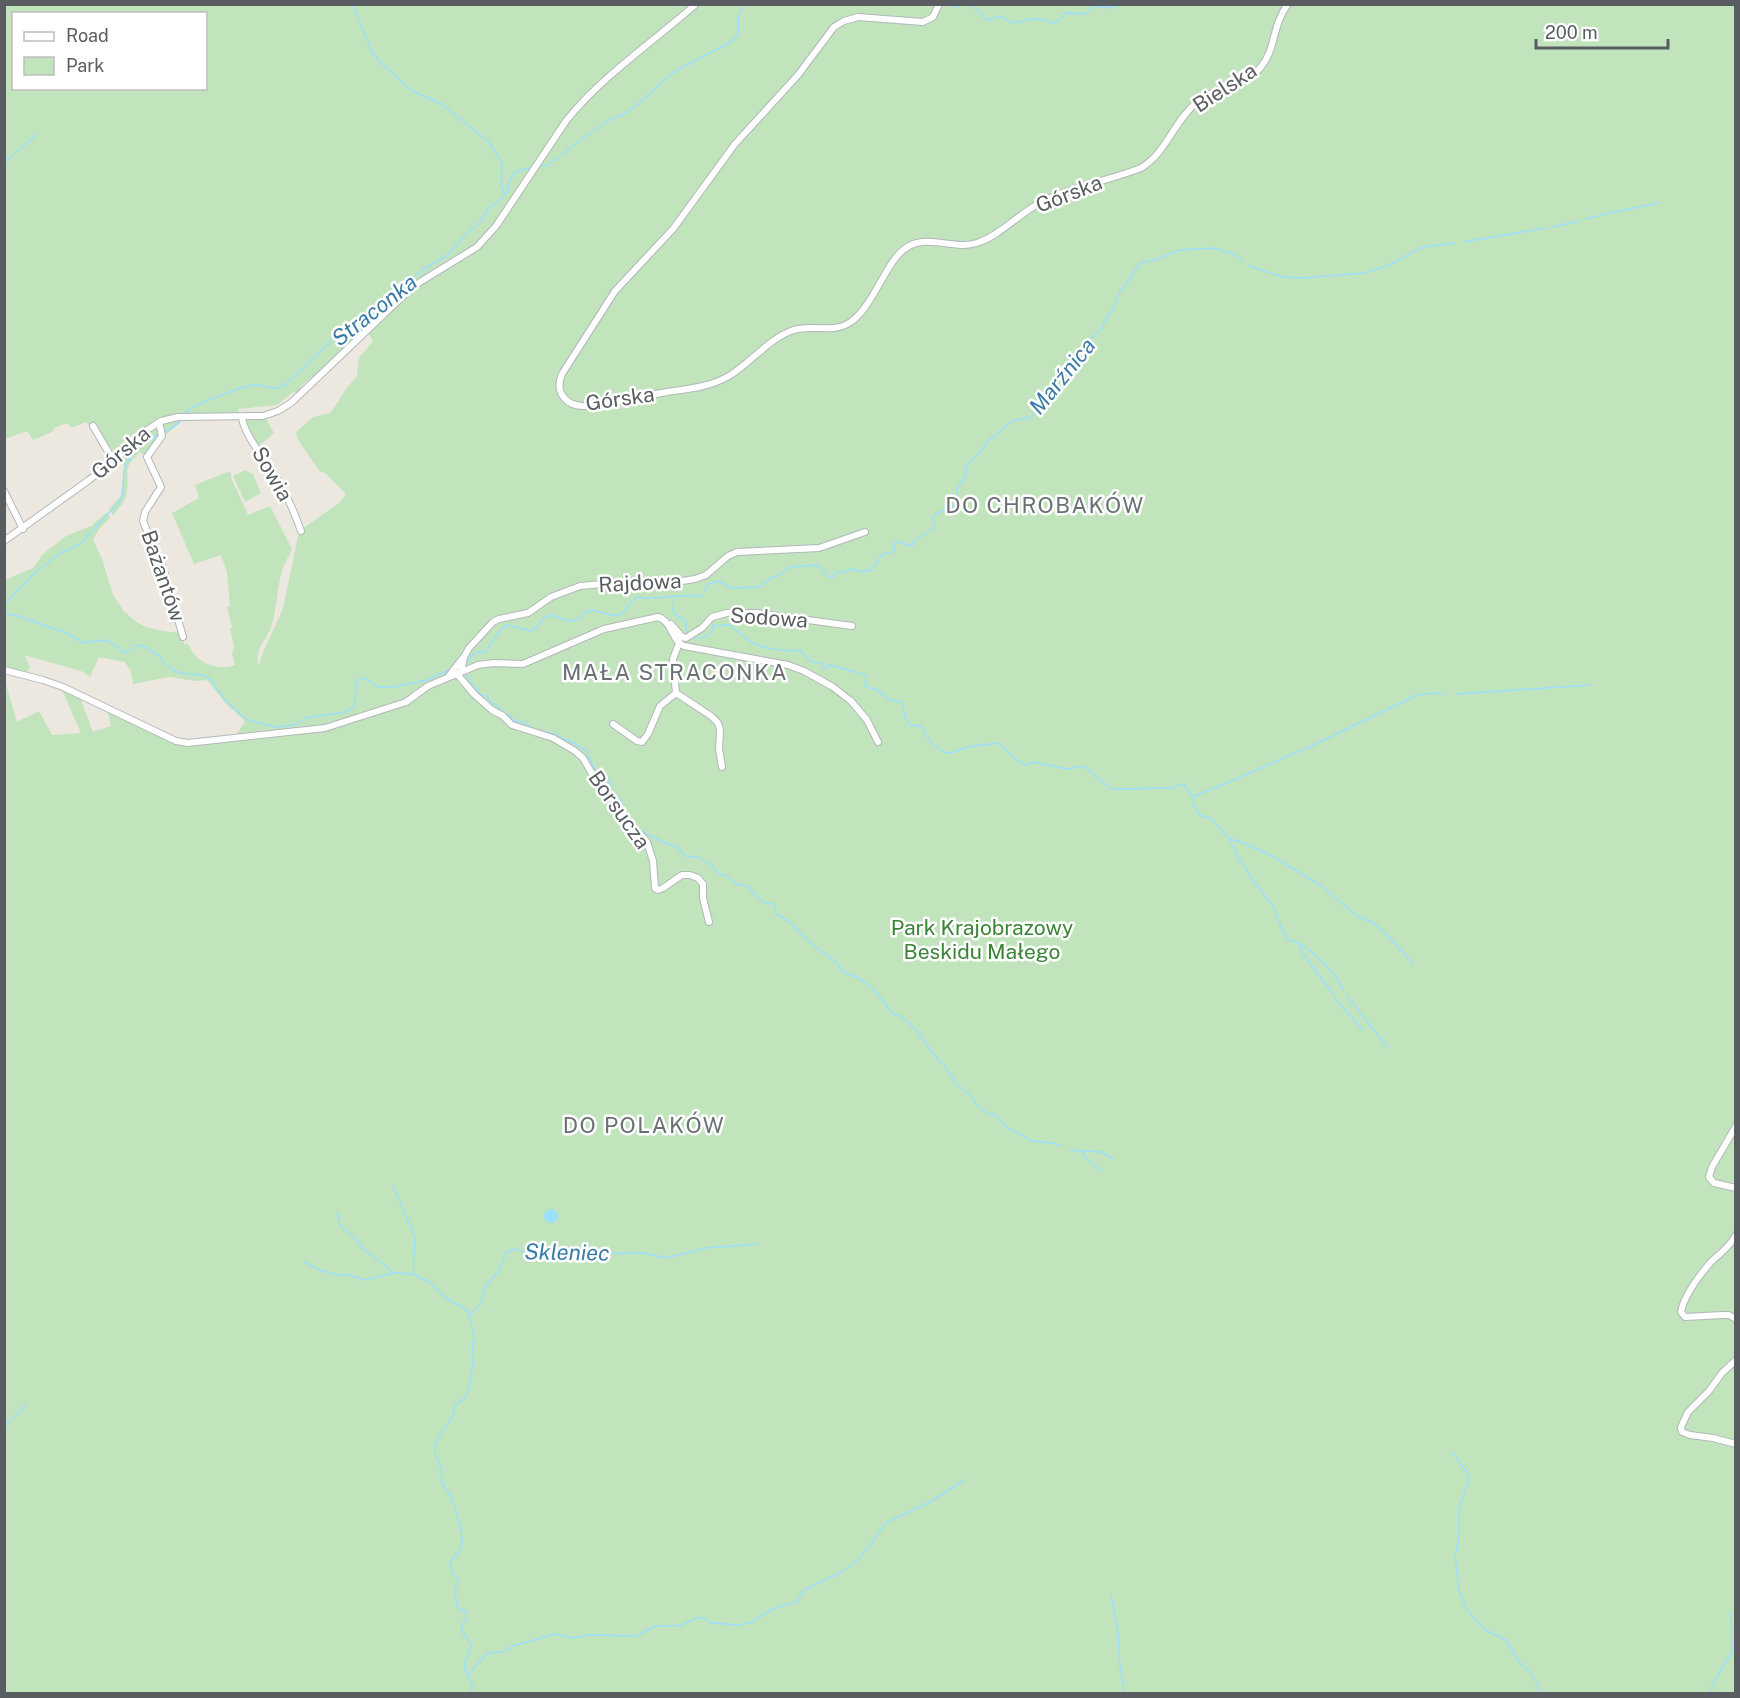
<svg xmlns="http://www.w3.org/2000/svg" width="1740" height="1698" viewBox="0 0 1740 1698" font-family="'Public Sans',sans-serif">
<rect width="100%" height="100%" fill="#ece8e0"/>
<g fill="#c1e4bc" fill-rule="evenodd">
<path d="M5 5H1735V1693H5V681L17 722 39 711 52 735 81 733 62 690 51 686 53 684 80 698 93 732 111 726 107 710 176 742 232 740 245 722 244 720 227 705 207 680 194 681 170 677 133 684 131 672 125 662 99 657 90 677 81 671 24 655 30 666 27 673 5 668V580L33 568 43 554 66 536 91 526 107 512 110 518 99 529 93 540 102 559 113 595 125 613H127C138 629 162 631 180 633L184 644H188C190 648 193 653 197 657 206 666 223 670 235 665L232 654 234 646 230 629 232 627 227 607 230 606 227 572 221 555 194 564 172 513 199 498 195 485 230 471 232 480 248 515 270 506 292 549C289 556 284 564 282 571 277 589 277 609 271 627 267 639 251 655 260 666V659L283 609 299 531 339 503 346 494 325 473 320 472 297 438 298 437 295 433 313 417 330 413 338 402 346 389 357 376 359 358 373 341 368 333 300 387 301 389 296 393 294 391 277 405 238 409 239 413H181L160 419 159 417 129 442 127 441 114 451 86 422 71 428 67 423 54 428 52 432 33 440 27 431 5 439ZM14 14H206V88H14Z"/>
<path d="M266 419 274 433 258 447 244 422 245 420Z"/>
<path d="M176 420H182L165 436 161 425Z"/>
<path d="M158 426 161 435 144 455 140 452C120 469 131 474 126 495 125 503 118 509 113 515L109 509 121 496 124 466 119 459 142 437Z"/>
<path d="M245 470 253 474 261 493 245 502 233 476Z"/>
</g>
<circle fill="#9edffe" cx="551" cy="1216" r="7"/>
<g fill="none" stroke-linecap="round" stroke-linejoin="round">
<g stroke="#9edffe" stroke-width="1.5">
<path d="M352 4 372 52 382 64 412 91 440 103 489 142 502 163 501 185 505 194"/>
<path d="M950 4 956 7 964 4"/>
<path d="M971 4 987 20 1002 16C1010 25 1015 23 1026 20 1033 18 1045 19 1052 23L1058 21 1066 13 1084 14 1095 6 1110 8 1121 4"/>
<path d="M4 163 37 134"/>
<path d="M540 166 548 165 590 133 611 119 624 114 638 104 674 72 731 42 738 34 739 15 745 4"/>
<path d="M1600 215 1659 203"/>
<path d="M1586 219 1598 216"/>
<path d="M1552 227 1580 221"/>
<path d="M1463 242 1546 228"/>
<path d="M1248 265 1252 267 1283 277 1304 278 1364 273 1387 266 1423 247 1455 243"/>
<path d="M184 414 191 408 197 405C210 400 242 385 255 385 268 384 272 393 286 384L335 337 356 320 361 317 375 315 402 286 424 269 448 255 463 237 480 222 489 208 501 199 508 190 509 181 515 172 532 167"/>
<path d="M165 432 179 423 182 418"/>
<path d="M674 598 673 609 674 614 685 620 688 634"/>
<path d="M4 605 37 571 60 553 80 544 120 501C124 491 123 482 124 472 126 455 146 442 160 434"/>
<path d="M4 614 15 615 69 634 83 643C101 639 109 637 123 652H128L137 645 145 647 161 657 165 664 175 671 185 674 203 675 210 679 225 700 247 720 275 727 295 725 305 718 345 712 352 708 355 703 356 682 360 678 366 679 378 687H392L427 680 451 669"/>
<path d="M692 637C700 640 706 637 712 632L713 626 730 625C748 641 756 648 781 650 789 650 792 652 800 650L810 661 822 664 824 669 831 665 865 675 866 680 864 683 866 687C870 688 874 688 877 690 889 696 882 701 900 701 907 710 901 720 912 726L918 725 923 728 927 737 933 744 944 752 951 753 967 747 998 743C1007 750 1015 761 1026 765L1032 762 1067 769 1084 766 1096 777 1112 789 1170 788 1184 784 1192 796 1195 809 1200 815 1212 819 1229 839 1238 857 1255 883 1273 906 1282 930 1288 940C1308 943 1335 972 1343 990"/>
<path d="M466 663C472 655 474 651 485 652L502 628 507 625 531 631 535 629 544 618 552 615 569 621 578 619 586 612 593 610 614 616 623 613 629 604 637 597C659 601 680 593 702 596L708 584 719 581 731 588 759 587 772 577 778 576 790 567 817 565 823 570 829 577H833L836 572H843L853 569 861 572 871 570 882 555 892 552 895 550 894 544 895 542H899L912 546 913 542 934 528 935 526 932 518C940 506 964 512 956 490L966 475 967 464 980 453 987 441C998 437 1003 425 1015 420 1021 418 1029 420 1033 415 1038 410 1037 403 1040 396L1050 392 1051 385 1054 381 1068 373 1070 369 1078 362 1089 340 1102 329 1103 324 1114 307 1120 291 1131 278 1132 274 1141 263 1158 259 1179 250 1215 248 1235 255 1244 262"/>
<path d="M465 673 481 695 487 696 491 702 504 711"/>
<path d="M1457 694 1590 685"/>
<path d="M508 714 514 721 524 722 535 730 556 734 563 739 569 740 577 745 587 751 593 766 598 774 606 778 611 783 612 792C616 796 622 801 624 806 626 813 627 818 631 824 635 829 671 846 677 847L685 856 698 857 713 867 718 873 727 876 736 884 747 886 762 901 775 905 776 914C794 922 803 938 818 949 828 957 837 960 843 972L856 977 864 982 875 991 892 1013 902 1017 916 1030 939 1061 946 1067 956 1084 968 1093 977 1105 989 1114 996 1115 1007 1128 1032 1141 1054 1143 1060 1146"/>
<path d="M1194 796 1227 783 1320 742 1417 695 1434 693 1444 694"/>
<path d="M1230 839 1244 843 1270 855 1320 885 1357 916 1372 922 1389 937 1413 964"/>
<path d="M1299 946 1301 951 1333 994"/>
<path d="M1346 995 1388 1048"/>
<path d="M1335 998C1343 1010 1355 1018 1362 1030"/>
<path d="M1070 1150 1102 1152 1113 1159"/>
<path d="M1082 1152 1087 1159 1103 1172"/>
<path d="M393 1186 415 1237 413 1273"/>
<path d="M337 1213 341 1227 355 1238 361 1247 394 1273 413 1274 429 1282 446 1298 465 1309 469 1315"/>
<path d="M304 1262 322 1271 339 1275H349L365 1280 394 1273"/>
<path d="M4 1427 26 1405"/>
<path d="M1452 1452 1469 1476 1467 1486 1459 1507V1540L1455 1556 1459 1591 1467 1610 1485 1630 1506 1640 1519 1662 1531 1673 1538 1686 1540 1694"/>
<path d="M1111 1596 1118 1632 1120 1667 1125 1694"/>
<path d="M467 1675 485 1656 490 1653 503 1652 513 1646 555 1634 572 1638 590 1635 636 1636 655 1626H679L697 1618H704L710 1623 740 1625 752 1622 772 1609 796 1602 804 1590 840 1573 856 1562 863 1554 886 1523 932 1501 964 1480"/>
<path d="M469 1694 473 1687C462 1663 462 1669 472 1645L463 1633 461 1626 467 1618 466 1612 457 1607 455 1589 459 1582C437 1554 465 1559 462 1538 460 1524 455 1506 449 1494 447 1490 443 1486 442 1482 440 1477 442 1473 441 1468 439 1462 435 1457 435 1451 435 1433 454 1423 455 1406 458 1403 464 1399 466 1396 471 1386 475 1354 472 1343L474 1341C475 1331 470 1325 469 1315L480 1305 486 1285 499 1271 506 1252 515 1249 527 1253 547 1249 566 1254 643 1253 666 1258 706 1248 757 1244"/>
<path d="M1711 1694 1712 1685 1732 1652 1731 1611"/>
</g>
<defs>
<g id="minor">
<path d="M939 4 933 17 923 22 858 17 844 21 834 27 798 75 735 144 673 229 615 291 562 374C554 393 567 407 586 406 613 403 640 397 667 392 688 389 710 387 729 376 749 364 769 339 791 331 810 323 834 335 852 321 875 304 887 257 909 246 930 235 955 250 977 243 1001 235 1019 213 1042 202 1073 186 1108 181 1141 168 1167 152 1174 121 1197 102 1215 87 1247 84 1261 67 1276 49 1272 25 1288 4"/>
<path d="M242 417C243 434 268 463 277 479 287 495 295 514 301 531"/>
<path d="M159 422 162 436 147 457 161 487 145 512 143 521 165 574 183 637"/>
<path d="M93 426 113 460"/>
<path d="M4 491 23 529"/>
<path d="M4 541 89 480 108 465 144 432 161 421 178 417 263 416 278 411 292 402 405 294 420 282 477 247 496 226 566 121C602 76 653 42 696 4"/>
<path d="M671 624 682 637 686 638 702 628 712 617 727 613H756L852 626"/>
<path d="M679 643 673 659 676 693 711 716 718 723 720 730 719 749 722 767"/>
<path d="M4 670 43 680 63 687 176 741 188 743 325 728 406 702 428 686 478 665 494 663 523 664 604 629 658 617C672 621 671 640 684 646L788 665 804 671 833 687 851 701 867 720 878 742"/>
<path d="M461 671 464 657 469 648 493 622 499 619 528 613 551 597 580 586 603 584 630 586 654 581H682L695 579 706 575 728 556 737 552 819 548 865 532"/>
<path d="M457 674 474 694 492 710 503 716 512 725 553 738 575 751 583 758 591 772 618 807 629 828 634 834 642 836 647 842 653 861 655 888 658 890 663 888 682 875H690L698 878 703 884V898L709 922"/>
<path d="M448 677 462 659"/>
<path d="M613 724 637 741 642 742 648 734 660 706 676 693"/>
<path d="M1736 1126 1712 1167 1709 1177 1714 1183 1736 1188"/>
<path d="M1736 1235C1730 1247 1719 1254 1710 1263 1699 1276 1684 1295 1681 1312L1685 1317 1723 1315H1729L1736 1319"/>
<path d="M1736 1360 1722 1373 1709 1391 1688 1412 1681 1427 1682 1432 1690 1435 1713 1438 1736 1444"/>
</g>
</defs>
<use href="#minor" stroke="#b3b7bb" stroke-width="8"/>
<use href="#minor" stroke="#fff" stroke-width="6"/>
</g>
<g text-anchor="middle" stroke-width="5" stroke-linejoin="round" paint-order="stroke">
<g font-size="21" fill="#595d61" stroke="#fff">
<text transform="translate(1225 88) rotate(-33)" y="7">Bielska</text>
<text transform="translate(1069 194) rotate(-21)" y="7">Górska</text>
<text transform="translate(620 399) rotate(-8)" y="7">Górska</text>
<text transform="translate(121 453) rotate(-40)" y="7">Górska</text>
<text transform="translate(272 474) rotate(60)" y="7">Sowia</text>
<text transform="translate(163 576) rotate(71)" y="7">Bażantów</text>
<text transform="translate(640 583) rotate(-3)" y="7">Rajdowa</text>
<text transform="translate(769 618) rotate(4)" y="7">Sodowa</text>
<text transform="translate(619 810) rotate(55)" y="7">Borsucza</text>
</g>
<g font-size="21" fill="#3a8435" stroke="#fff">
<text x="982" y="935">Park Krajobrazowy<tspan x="982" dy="24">Beskidu Małego</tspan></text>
</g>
<g font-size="22" font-style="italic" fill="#3a7ba7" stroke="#fff">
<text transform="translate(374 310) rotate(-38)" y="8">Straconka</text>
<text transform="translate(1062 376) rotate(-51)" y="8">Marźnica</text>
<text transform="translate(567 1252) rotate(1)" y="8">Skleniec</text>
</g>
<g font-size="22" letter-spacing="1.5" fill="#6a7073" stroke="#fff">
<text x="1045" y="513">DO CHROBAKÓW</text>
<text x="675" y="680">MAŁA STRACONKA</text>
<text x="644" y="1133">DO POLAKÓW</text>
</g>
</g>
<rect width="1740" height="1698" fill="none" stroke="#595d61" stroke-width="12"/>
<rect x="12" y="12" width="195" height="78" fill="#ffffff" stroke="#bdbec0" stroke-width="1.5"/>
<rect x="24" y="32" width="30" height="9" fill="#ffffff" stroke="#bdbec0" stroke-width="1.5"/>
<text x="66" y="42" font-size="18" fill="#595d61">Road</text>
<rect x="24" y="57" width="30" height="18" fill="#c1e4bc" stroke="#bdbec0" stroke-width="1.5"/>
<text x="66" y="72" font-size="18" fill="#595d61">Park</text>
<path d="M1536 39v9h132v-9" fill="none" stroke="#595d61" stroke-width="3"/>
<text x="1545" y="39" font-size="18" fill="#595d61" stroke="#ffffff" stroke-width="4.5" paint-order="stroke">200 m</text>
</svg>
